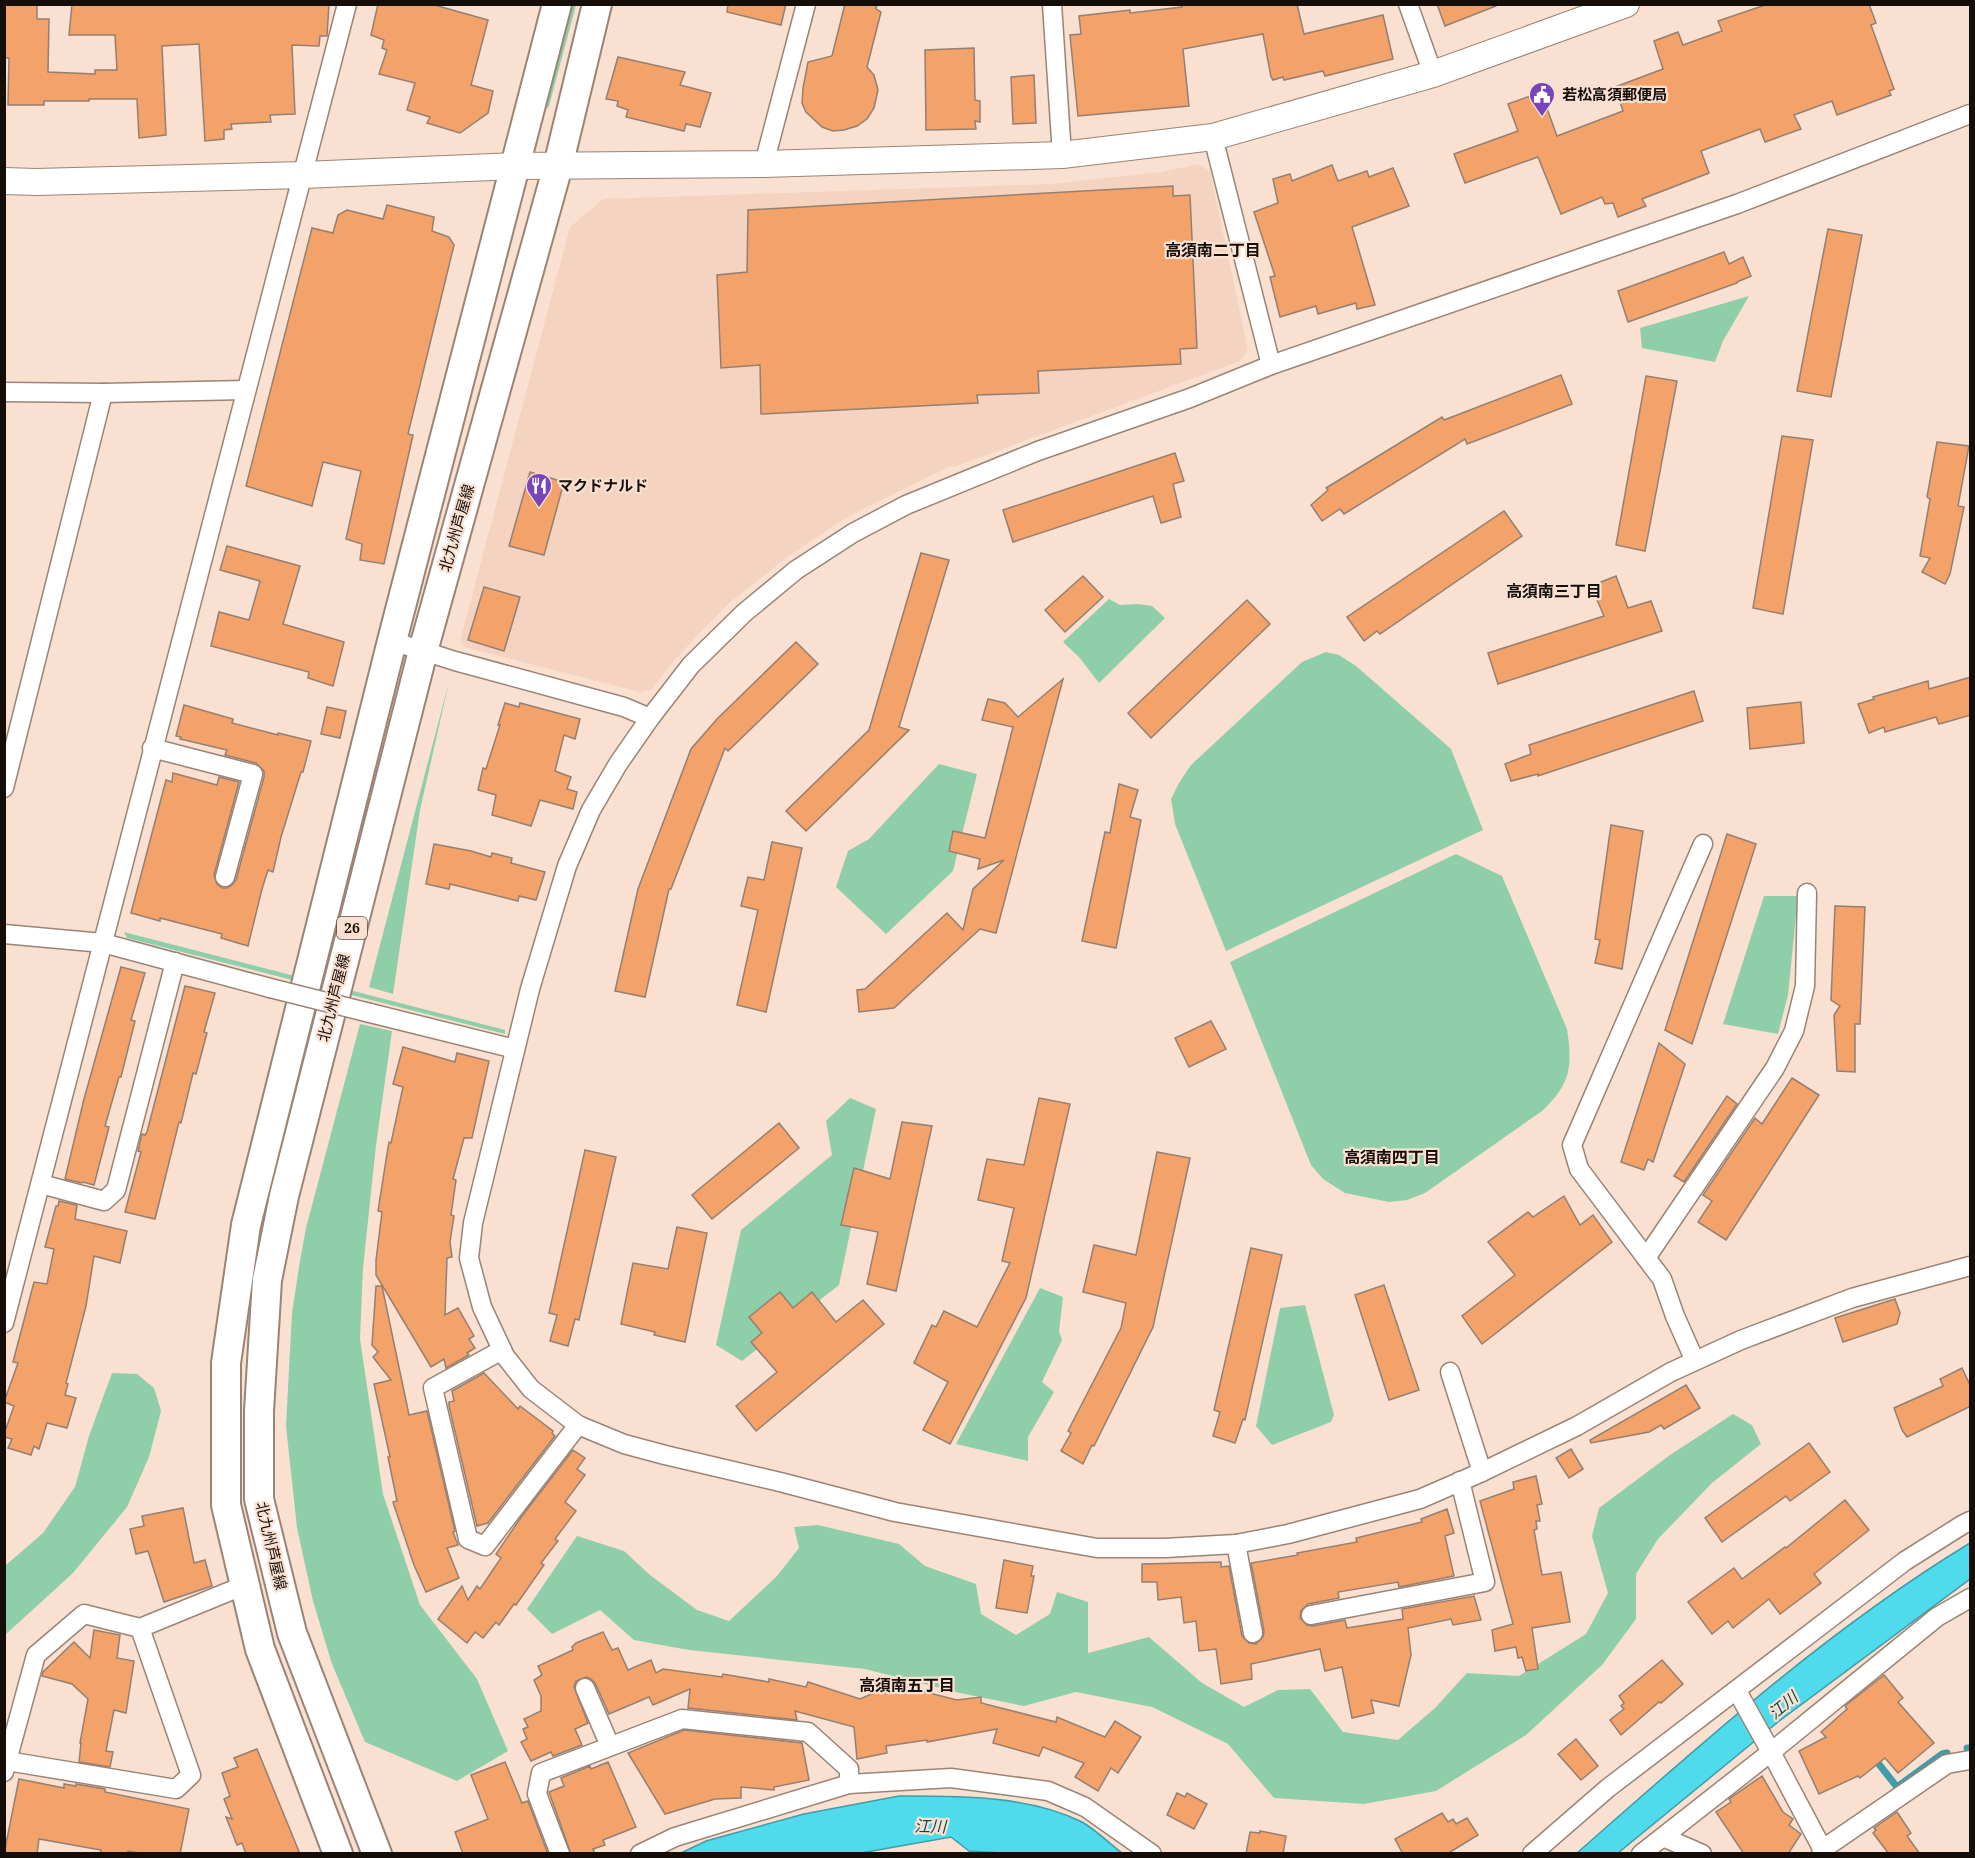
<svg xmlns="http://www.w3.org/2000/svg" width="1975" height="1858" viewBox="0 0 1975 1858" font-family="'Noto Serif','Noto Sans JP',serif">
<rect width="100%" height="100%" fill="#f9e0d0"/>
<path fill="#f4d4c0" d="M1199 164 1210 172 1248 350 1240 361 957 466 948 467 847 517 786 558 728 604 675 659 652 689 640 692 464 647 460 641 570 227 603 199 1050 184 1162 172Z"/>
<g fill="#8ecfa9">
<path d="M570 5H576L549 106 546 109 544 106Z"/>
<path d="M1749 296 1723 341 1715 362 1642 348 1640 328Z"/>
<path d="M1109 599 1120 605 1138 604 1152 606 1165 618 1099 683 1079 657 1063 642Z"/>
<path d="M1326 652 1339 655 1356 666 1451 749 1483 830 1226 951 1175 824 1171 799 1179 783 1191 765 1302 662Z"/>
<path d="M449 682 420 810 393 994 369 987Z"/>
<path d="M939 764 977 774 953 871 886 934 836 887 848 851 869 839Z"/>
<path d="M1456 854 1502 876 1567 1029C1573 1068 1570 1084 1542 1111L1425 1193 1407 1200 1389 1202 1345 1193 1323 1179 1311 1165 1230 962Z"/>
<path d="M1764 896H1798L1788 995 1778 1034 1723 1024Z"/>
<path d="M124 932 505 1030V1034L127 938Z"/>
<path d="M360 1024 392 1031 376 1145 363 1268 360 1339 383 1494 420 1605 477 1679 508 1751 457 1781 365 1742 332 1664 313 1601 297 1528 286 1426 292 1313 300 1261 306 1228Z"/>
<path d="M850 1098 876 1109 839 1285 742 1361 716 1345 741 1230 832 1155 826 1121Z"/>
<path d="M1040 1288 1063 1297 1059 1331 1062 1340 1042 1382 1054 1392 1028 1437V1461L956 1444Z"/>
<path d="M1305 1305 1334 1415 1331 1422 1272 1445 1256 1426 1280 1308Z"/>
<path d="M112 1373 137 1374 154 1388 161 1411 149 1457 127 1507 73 1573 5 1635V1566L43 1533 75 1487 89 1436Z"/>
<path d="M1733 1414 1752 1425 1761 1444 1712 1483 1658 1539 1636 1574V1619L1602 1665 1526 1735 1436 1791 1364 1804 1274 1798 1228 1744 1152 1707 1076 1692 1024 1706 960 1693 865 1669 689 1650 634 1640 600 1610 552 1634 527 1609 577 1536 624 1551 650 1575 697 1610 729 1621 777 1576 799 1548 794 1527 818 1525 899 1544 925 1566 976 1584 981 1614 1016 1635 1050 1614 1057 1592 1088 1602V1653L1149 1637 1202 1683 1244 1707 1278 1690 1310 1689 1343 1732 1398 1740 1435 1708 1467 1673 1519 1676 1586 1634 1608 1593 1592 1536 1599 1508 1670 1455Z"/>
</g>
<g fill="#50dbec" stroke="#3e9da8" stroke-width="1.5">
<path d="M1970 1543V1579L1778 1722 1618 1853 1576 1854C1702 1743 1827 1630 1970 1543Z"/>
<path d="M899 1796C957 1796 1029 1795 1082 1822 1096 1830 1109 1843 1122 1853L1017 1854 969 1851 951 1837 861 1853H681L706 1841 804 1814Z"/>
</g>
<g fill="none" stroke-linecap="round" stroke-linejoin="round">
<g stroke="#3e9da8" stroke-width="7">
<path d="M1967 1748H1970"/>
<path d="M1874 1758 1897 1787 1942 1754 1947 1753"/>
</g>
</g>
<g fill="#f3a26a" stroke="#957f71" stroke-width="1.5">
<path d="M37 4V19H49L48 72 95 74V70H117L115 35H69L72 4H329L327 36H320L319 46 292 45 295 114 270 115 271 122 231 124 232 129 224 130V139L205 141 199 44 162 46 166 135 139 138 137 99H89V101H44V105H8L9 58H4V5Z"/>
<path d="M378 4H431L488 20 471 85 493 91 488 113 460 133 427 123 430 117 407 110 415 83 379 74 387 50 382 48 384 40 371 35Z"/>
<path d="M728 4H786L781 25 727 12Z"/>
<path d="M845 4H877L876 9 881 12 867 67 874 75 878 90 874 108 867 119 857 126 844 130 833 131 822 127 806 112 802 103 803 88 808 62 832 56Z"/>
<path d="M1182 4H1297L1304 34 1383 15 1393 59 1325 76 1323 71 1284 80 1283 77 1273 80 1271 77 1263 34 1183 49 1189 106 1078 116 1070 35 1081 34 1079 16 1130 10V13L1182 7Z"/>
<path d="M1437 4H1496V6L1445 26Z"/>
<path d="M1768 4H1869L1876 23 1871 25 1894 89 1889 91 1891 95 1837 115 1832 101 1794 115 1801 129 1765 142 1760 129 1701 151 1709 173 1642 199 1646 206 1618 217 1613 203 1605 204 1602 197 1561 214 1538 157 1465 183 1454 154 1518 131 1508 104 1541 92 1557 136 1623 111 1615 87 1663 69 1654 41 1678 32 1683 45 1722 31 1718 21Z"/>
<path d="M974 48 975 100 980 101V122L975 121 976 129 926 130 925 50Z"/>
<path d="M618 57 685 72 680 85 711 93 700 127 686 124 684 131 626 117 628 110 617 106 618 101 606 99Z"/>
<path d="M1034 75 1036 123 1013 124 1011 77Z"/>
<path d="M1332 165 1338 181 1367 171 1369 177 1393 168 1409 206 1352 227 1375 305 1357 309 1356 303 1318 314 1316 306 1280 317 1270 277 1275 276 1254 212 1278 203 1273 179 1290 174 1292 181Z"/>
<path d="M1173 186V196L1190 195 1197 348 1180 349 1181 364 1038 371 1039 393 977 395 978 403 761 414 760 365 721 368 717 275 747 272 748 210Z"/>
<path d="M387 205 434 217 432 231 449 237 454 245 408 434 413 435 384 564 360 560 362 544 346 539 361 471 323 462 312 506 246 486 312 228 333 233 338 215 347 210 383 219Z"/>
<path d="M1828 229 1862 235 1831 397 1797 391Z"/>
<path d="M1724 252 1729 264 1743 257 1751 276 1737 282V283L1628 322 1618 291Z"/>
<path d="M1561 375 1572 404 1467 444 1465 439 1344 514 1340 509 1322 521 1311 505 1328 490 1326 488 1442 417 1444 420Z"/>
<path d="M1646 376 1677 381 1645 551 1616 545Z"/>
<path d="M1782 436 1813 440 1783 614 1753 608Z"/>
<path d="M1937 442 1969 446 1958 506 1964 507 1950 574 1945 584 1922 572 1930 558 1920 556 1930 499 1927 497Z"/>
<path d="M1175 453 1184 481 1173 484 1181 517 1161 523 1153 496 1013 542 1003 510Z"/>
<path d="M530 472 564 482 544 555 509 546Z"/>
<path d="M1504 511 1522 536 1380 634 1377 631 1364 641 1347 617Z"/>
<path d="M227 546 300 566 283 624 344 642 333 686 308 678 309 672 211 646 219 612 249 620 260 581 220 570Z"/>
<path d="M921 553 949 560 899 727 909 730 806 831 786 811 869 730Z"/>
<path d="M1083 576 1103 597 1065 632 1045 610Z"/>
<path d="M1616 576 1628 608 1651 601 1662 631 1498 684 1488 653 1604 616 1591 586Z"/>
<path d="M484 587 520 597 504 651 468 640Z"/>
<path d="M1247 600 1270 624 1151 738 1128 713Z"/>
<path d="M796 642 818 664 728 751 725 748 671 889H669L645 997 615 991 638 889 691 749 717 719Z"/>
<path d="M1971 677V715L1939 724 1936 717 1885 732 1884 727 1869 733 1858 704 1874 699 1873 697 1928 681 1929 689Z"/>
<path d="M1063 679 996 933 980 929 894 1008 859 1012 857 990 865 989 947 913 963 930 973 889 1004 860 978 869 980 859 949 851 953 831 985 838 1013 727 982 720 988 699 1005 703 1018 717Z"/>
<path d="M1694 691 1703 721 1538 776V774L1511 781 1505 764 1531 754 1529 745Z"/>
<path d="M1801 702 1804 743 1750 749 1747 708Z"/>
<path d="M505 703 519 707 520 703 580 719 575 739 564 735 555 771 571 777 567 789 577 792 573 809 540 800 531 826 492 815 496 795 478 790 483 768 486 769 500 725H498Z"/>
<path d="M184 705 233 719 232 723 278 735V733L311 741 303 772H301L281 837 273 872 268 870 262 889 248 946 221 938 222 934 160 918V921L131 913 166 780 172 782 173 773 217 785 219 777 239 782 214 875 217 884 222 888H227L232 885 236 880 264 777V771L256 763 225 755 227 750 180 739 181 737 176 736Z"/>
<path d="M327 707 346 711 340 738 321 734Z"/>
<path d="M1119 784 1138 790 1130 817 1141 820 1116 948 1082 941 1105 832 1110 833Z"/>
<path d="M1611 825 1643 831 1622 969 1595 963 1600 940 1595 939Z"/>
<path d="M1727 834 1756 844 1692 1044 1665 1030Z"/>
<path d="M772 842 802 848 766 1012 737 1005 758 910 741 906 748 877 764 880Z"/>
<path d="M434 844 471 851 491 857 492 853 512 858 511 863 545 872 536 900 519 896 518 901 450 884 449 889 426 884Z"/>
<path d="M1835 906 1865 907 1860 1024H1855V1072L1837 1071 1834 1015 1840 1006 1831 1000Z"/>
<path d="M121 967 145 973 131 1020 135 1021 121 1077H119L105 1126 109 1127 94 1185 83 1182 82 1183 65 1179 84 1099Z"/>
<path d="M185 986 215 993 204 1032 207 1033 196 1074 193 1073 181 1123 179 1122 155 1219 125 1212 141 1152 138 1151 142 1134 145 1135 147 1132Z"/>
<path d="M1211 1021 1226 1049 1189 1067 1175 1038Z"/>
<path d="M1659 1043 1685 1064 1653 1162 1648 1159 1644 1170 1621 1162Z"/>
<path d="M403 1047 455 1062 457 1053 489 1061 472 1138H464L453 1179 456 1180 451 1215 454 1216 450 1242 452 1257 447 1258 445 1315 458 1308 474 1336 469 1339 475 1348 467 1353 469 1355 446 1368 444 1359 431 1367 376 1275V1260L382 1212 378 1211 386 1160 389 1142 391 1143 403 1087 393 1084Z"/>
<path d="M1792 1078 1819 1095 1726 1240 1698 1222 1712 1201 1703 1195 1755 1118 1762 1124Z"/>
<path d="M1727 1096 1737 1104 1684 1182 1674 1176Z"/>
<path d="M1039 1098 1070 1104 1026 1298 950 1444 923 1430 948 1382 914 1363 932 1325 936 1327 944 1311 977 1327 1010 1263 1002 1261 1014 1208 978 1200 987 1159 1024 1165Z"/>
<path d="M902 1122 932 1126 896 1291 867 1284 878 1232 841 1225 854 1168 890 1179Z"/>
<path d="M779 1123 799 1148 712 1219 692 1195Z"/>
<path d="M585 1150 616 1157 579 1320 575 1319 568 1346 550 1341 557 1315 549 1313Z"/>
<path d="M1157 1152 1190 1158 1153 1327 1094 1446 1092 1445 1083 1464 1061 1451 1071 1433 1068 1431 1121 1328 1126 1303 1083 1292 1094 1245 1136 1255Z"/>
<path d="M1564 1196 1580 1225 1593 1215 1612 1242 1482 1344 1462 1316 1515 1275 1488 1242 1528 1212 1533 1217Z"/>
<path d="M59 1201 77 1205 75 1219 127 1231 120 1263 94 1256 86 1306 66 1383 68 1384 65 1395 76 1398 67 1428 47 1423 39 1449 34 1446 31 1455 8 1448 12 1439 4 1437V1434L14 1406 4 1402 18 1363 13 1362 34 1282 47 1284 54 1249 45 1247 56 1206H58Z"/>
<path d="M677 1227 707 1233 685 1342 654 1335 655 1332 621 1324 633 1263 668 1269Z"/>
<path d="M1251 1248 1282 1255 1245 1420 1243 1419 1235 1443 1213 1436 1220 1412 1214 1410Z"/>
<path d="M1384 1285 1419 1390 1389 1400 1355 1295Z"/>
<path d="M376 1286H382L409 1415 427 1411 455 1531 453 1532 458 1545 447 1548 459 1578 426 1592 414 1565 393 1502 397 1501 388 1457H390L374 1384 391 1380 373 1357 378 1352 372 1345Z"/>
<path d="M780 1292 793 1308 812 1292 836 1322 863 1300 884 1324 756 1431 736 1406 777 1372 751 1342 762 1333 749 1317Z"/>
<path d="M1895 1299 1900 1313 1897 1324 1843 1342 1835 1318Z"/>
<path d="M1962 1368 1971 1387V1406L1907 1437 1902 1430 1894 1408 1943 1386 1940 1379Z"/>
<path d="M484 1373 518 1409 520 1406 553 1431 552 1433 555 1436 488 1523 477 1526 449 1406V1402L454 1401 452 1391Z"/>
<path d="M1686 1385 1700 1408 1664 1429 1661 1425 1649 1432 1591 1443 1590 1440Z"/>
<path d="M1809 1443 1830 1472 1790 1501 1786 1496 1722 1542 1705 1518Z"/>
<path d="M1571 1449 1583 1469 1569 1478 1556 1458Z"/>
<path d="M573 1450 585 1458 577 1469 585 1475 565 1502 576 1511 555 1539 558 1541 541 1563 544 1565 516 1605 514 1604 499 1625 496 1622 483 1638 475 1632 467 1643 438 1619 462 1586 468 1600 477 1586 480 1589 501 1558 496 1554 522 1516Z"/>
<path d="M1536 1476 1542 1504 1537 1505 1540 1521H1536L1537 1529 1534 1530 1542 1575 1561 1572 1570 1622 1532 1628 1538 1669 1526 1671 1522 1657 1518 1658 1516 1647 1495 1651 1492 1630 1513 1624 1480 1501 1514 1489 1513 1482Z"/>
<path d="M1845 1500 1869 1530 1814 1574 1821 1583 1780 1614 1769 1599 1733 1628 1728 1621 1712 1634 1688 1602 1734 1568 1742 1579 1785 1547 1786 1548Z"/>
<path d="M183 1508 194 1563 205 1560 212 1586 164 1602 148 1551 136 1554 130 1529 144 1526 142 1516Z"/>
<path d="M1447 1509 1454 1533 1445 1536 1454 1576 1399 1587 1398 1582 1338 1592 1339 1598 1308 1604 1301 1611 1300 1618 1307 1625 1313 1626 1345 1620 1347 1628 1403 1619 1402 1609 1474 1596 1481 1620 1453 1625 1451 1619 1408 1628 1411 1655 1399 1706 1371 1700 1374 1713 1352 1718 1342 1667 1325 1671 1320 1649 1251 1664 1252 1679 1221 1684 1216 1649 1199 1651 1196 1621 1184 1623 1181 1597 1158 1600 1157 1582H1142V1564L1221 1562V1567L1229 1566 1242 1636 1249 1643 1256 1644 1263 1637 1264 1631 1251 1563 1298 1555 1297 1553 1357 1542 1356 1538 1422 1522 1421 1519Z"/>
<path d="M1004 1560 1033 1566 1031 1576H1034L1027 1613 996 1608Z"/>
<path d="M94 1630 120 1635 117 1658 134 1661 126 1713 114 1710 106 1751 113 1752 110 1767 79 1762 81 1743H80L88 1699 72 1684 42 1676 43 1672 74 1642 90 1658Z"/>
<path d="M603 1632 612 1650 618 1648 628 1670 651 1660 656 1673 663 1669 722 1677 723 1674 769 1682V1679L806 1687 808 1682 860 1699 894 1684 957 1700 981 1697V1703L1056 1722 1057 1717 1105 1737 1115 1721 1141 1737 1118 1773 1111 1768 1098 1791 1075 1777 1084 1763 1043 1747 1039 1756 993 1743 997 1729 927 1742V1740L886 1746 887 1753 857 1759 854 1727 795 1711 797 1720 688 1708 690 1689 653 1705 649 1697 609 1714 595 1683 591 1679 586 1677 576 1681 574 1687 588 1723 575 1729 582 1745 553 1756 551 1752 531 1761 521 1742 527 1739 523 1729 528 1727 524 1719 541 1711V1696L534 1680 542 1675 538 1666 573 1650 572 1647 576 1643Z"/>
<path d="M1662 1660 1683 1684 1661 1703 1659 1702 1621 1735 1610 1720 1624 1709 1621 1706 1624 1703 1619 1696Z"/>
<path d="M1884 1675 1903 1698 1898 1702 1934 1743 1898 1773 1885 1758 1860 1778 1858 1776 1819 1794 1799 1751 1826 1737 1821 1732 1847 1709 1845 1706Z"/>
<path d="M684 1730 802 1743 809 1780 774 1787V1790L741 1787V1798L715 1799 665 1814 628 1753Z"/>
<path d="M1576 1739 1598 1766 1581 1780 1558 1754Z"/>
<path d="M257 1749 300 1854H246L242 1843 237 1845 226 1817 232 1819 224 1799 230 1796 222 1773 238 1767 234 1758Z"/>
<path d="M505 1762 522 1803 528 1801 548 1854H463L455 1832 488 1819 471 1775Z"/>
<path d="M608 1762 636 1827 603 1840 605 1845 593 1849 595 1854H571L549 1792 564 1786 561 1778 590 1766 591 1769Z"/>
<path d="M1762 1776 1783 1812 1793 1819 1789 1825 1801 1834 1788 1854H1744L1716 1812 1731 1802 1729 1799Z"/>
<path d="M19 1779 64 1788V1784L76 1786V1784L105 1789V1792L189 1809 180 1854H144L128 1851 127 1854H100L101 1850 39 1839 37 1854H4Z"/>
<path d="M1177 1793 1185 1797 1187 1793 1207 1804 1194 1829 1167 1815Z"/>
<path d="M1897 1812 1911 1833 1907 1836 1920 1854H1889L1873 1833 1876 1830 1874 1828Z"/>
<path d="M1442 1813 1448 1822 1453 1819 1456 1824 1467 1818 1478 1835 1447 1854H1403L1395 1839Z"/>
<path d="M1260 1831 1286 1836 1283 1854H1246L1250 1832 1260 1833Z"/>
</g>
<g fill="none" stroke-linecap="round" stroke-linejoin="round">
<defs>
<g id="street">
<path d="M1052 4 1062 155"/>
<path d="M1408 4 1433 74"/>
<path d="M1970 114 1737 204 1271 365 1190 398 1038 451 906 505 853 533 796 570 744 613 691 665 650 718 618 764 591 810 567 866 530 989 473 1223 469 1258 482 1307 505 1356 531 1389 578 1425 624 1444 665 1455 780 1482 895 1512 1097 1548H1165L1236 1544 1288 1534 1420 1499 1482 1472 1577 1426 1671 1372 1741 1340 1852 1298 1970 1266"/>
<path d="M1213 137 1271 365"/>
<path d="M764 164 806 4"/>
<path d="M4 392 103 393 246 390"/>
<path d="M392 641 455 661 624 707 650 718"/>
<path d="M152 748 253 774 225 877"/>
<path d="M4 788 103 393"/>
<path d="M4 934 103 943 270 988"/>
<path d="M370 1013 515 1049"/>
<path d="M41 1184 104 1201 116 1190 175 962"/>
<path d="M1646 1258 1775 1068 1794 1031 1805 986 1807 893"/>
<path d="M4 1323 347 4"/>
<path d="M502 1350 433 1388 468 1539 485 1546 578 1425"/>
<path d="M1695 1361 1675 1316 1662 1279 1579 1169 1572 1145 1703 844"/>
<path d="M1450 1372 1482 1472"/>
<path d="M1236 1544 1253 1633"/>
<path d="M1311 1615 1485 1582 1460 1481"/>
<path d="M140 1628 245 1585"/>
<path d="M585 1688 610 1746"/>
<path d="M1737 1691 1771 1752 1825 1854"/>
<path d="M4 1772 36 1655 84 1614 140 1628 191 1775 176 1789 7 1761"/>
<path d="M1663 1837 1702 1854"/>
<path d="M560 1854 537 1794 541 1773 682 1719 808 1732 849 1769V1784"/>
<path d="M640 1854 675 1837 849 1784 951 1778 1048 1791 1085 1807 1152 1854"/>
<path d="M1532 1854 1608 1788 1905 1561 1962 1525 1970 1521"/>
<path d="M1641 1854 1771 1752 1937 1617 1970 1598"/>
<path d="M1821 1854 1823 1849 1947 1764 1970 1760"/>
</g>
<path id="secondary" d="M4 181 36 182 303 175 516 166 764 164 1062 155 1213 137 1433 74 1626 4"/>
<g id="primary">
<path d="M338 1854 260 1649 226 1505V1363L246 1225 392 641 557 4"/>
<path d="M377 1854 292 1633 259 1499V1411L267 1280 284 1196 423 651 558 166 597 4"/>
</g>
</defs>
<use href="#street" stroke="#9a8475" stroke-width="21"/>
<use href="#secondary" stroke="#9a8475" stroke-width="28"/>
<use href="#primary" stroke="#9a8475" stroke-width="32"/>
<use href="#street" stroke="#fff" stroke-width="18"/>
<use href="#secondary" stroke="#fff" stroke-width="26"/>
<use href="#primary" stroke="#fff" stroke-width="28"/>
<defs>
<path id="street-bridge" d="M270 988 370 1013"/>
</defs>
<use href="#street-bridge" stroke="#9a8475" stroke-width="21" stroke-linecap="butt"/>
<use href="#street-bridge" stroke="#fff" stroke-width="18"/>
</g>
<defs>
<symbol id="civic-pin" viewBox="-11 -11 22 30"><path d="M0 17L-7.5 6A9.5 9.5 0 1 1 7.5 6Z" fill="#74b" stroke="#f9e0d0"/><path d="M-.6-6.5H3V-4.5H.6V-3L4-1V1h2V6H-6V1h2V-1L-.6-3ZM-1.2 2.5V6h2.4V2.5Z" fill="#fff"/></symbol>
<symbol id="restaurant-pin" viewBox="-11 -11 22 30"><path d="M0 17L-7.5 6A9.5 9.5 0 1 1 7.5 6Z" fill="#74b" stroke="#f9e0d0"/><path d="M-5-6h1v4h1v-4h1v4h1v-4h1v5L-1.5 .5V6h-2V.5L-5-1ZM5-6V6H3V1.5H1.5Q1.5-4 5-6Z" fill="#fff"/></symbol>
</defs>
<g fill-rule="evenodd">
<use href="#civic-pin" x="1527" y="80" width="30" height="40"/>
<use href="#restaurant-pin" x="524" y="471" width="30" height="40"/>
</g>
<g text-anchor="middle" stroke-width="4.5" stroke-linejoin="round" paint-order="stroke">
<rect fill="#f9e0d0" stroke="#594c44" stroke-width="1.5" x="337" y="917" width="30" height="22" rx="4.5"/>
<g font-size="14" font-weight="bold" fill="#150d08">
<text x="352" y="933">26</text>
</g>
<g font-size="15" font-weight="bold" fill="#150d08" stroke="#f9e0d0" text-anchor="start">
<text x="1562" y="100">若松高須郵便局</text>
<text x="558" y="491">マクドナルド</text>
</g>
<g font-size="15" fill="#150d08" stroke="#f9e0d0">
<text transform="translate(457 528) rotate(-74)" y="5">北九州芦屋線</text>
<text transform="translate(334 998) rotate(-76)" y="5">北九州芦屋線</text>
<text transform="translate(271 1546) rotate(77)" y="5">北九州芦屋線</text>
</g>
<g font-size="16" font-weight="bold" fill="#150d08" stroke="#f9e0d0">
<text x="1213" y="256">高須南二丁目</text>
<text x="1554" y="597">高須南三丁目</text>
<text x="1392" y="1163">高須南四丁目</text>
<text x="907" y="1691">高須南五丁目</text>
</g>
<g font-size="16" font-style="italic" fill="#06474e" stroke="#f9e0d0">
<text transform="translate(1783 1705) rotate(-40)" y="6">江川</text>
<text transform="translate(930 1826) rotate(1)" y="6">江川</text>
</g>
</g>
<rect width="1975" height="1858" fill="none" stroke="#150d08" stroke-width="12"/>
</svg>
